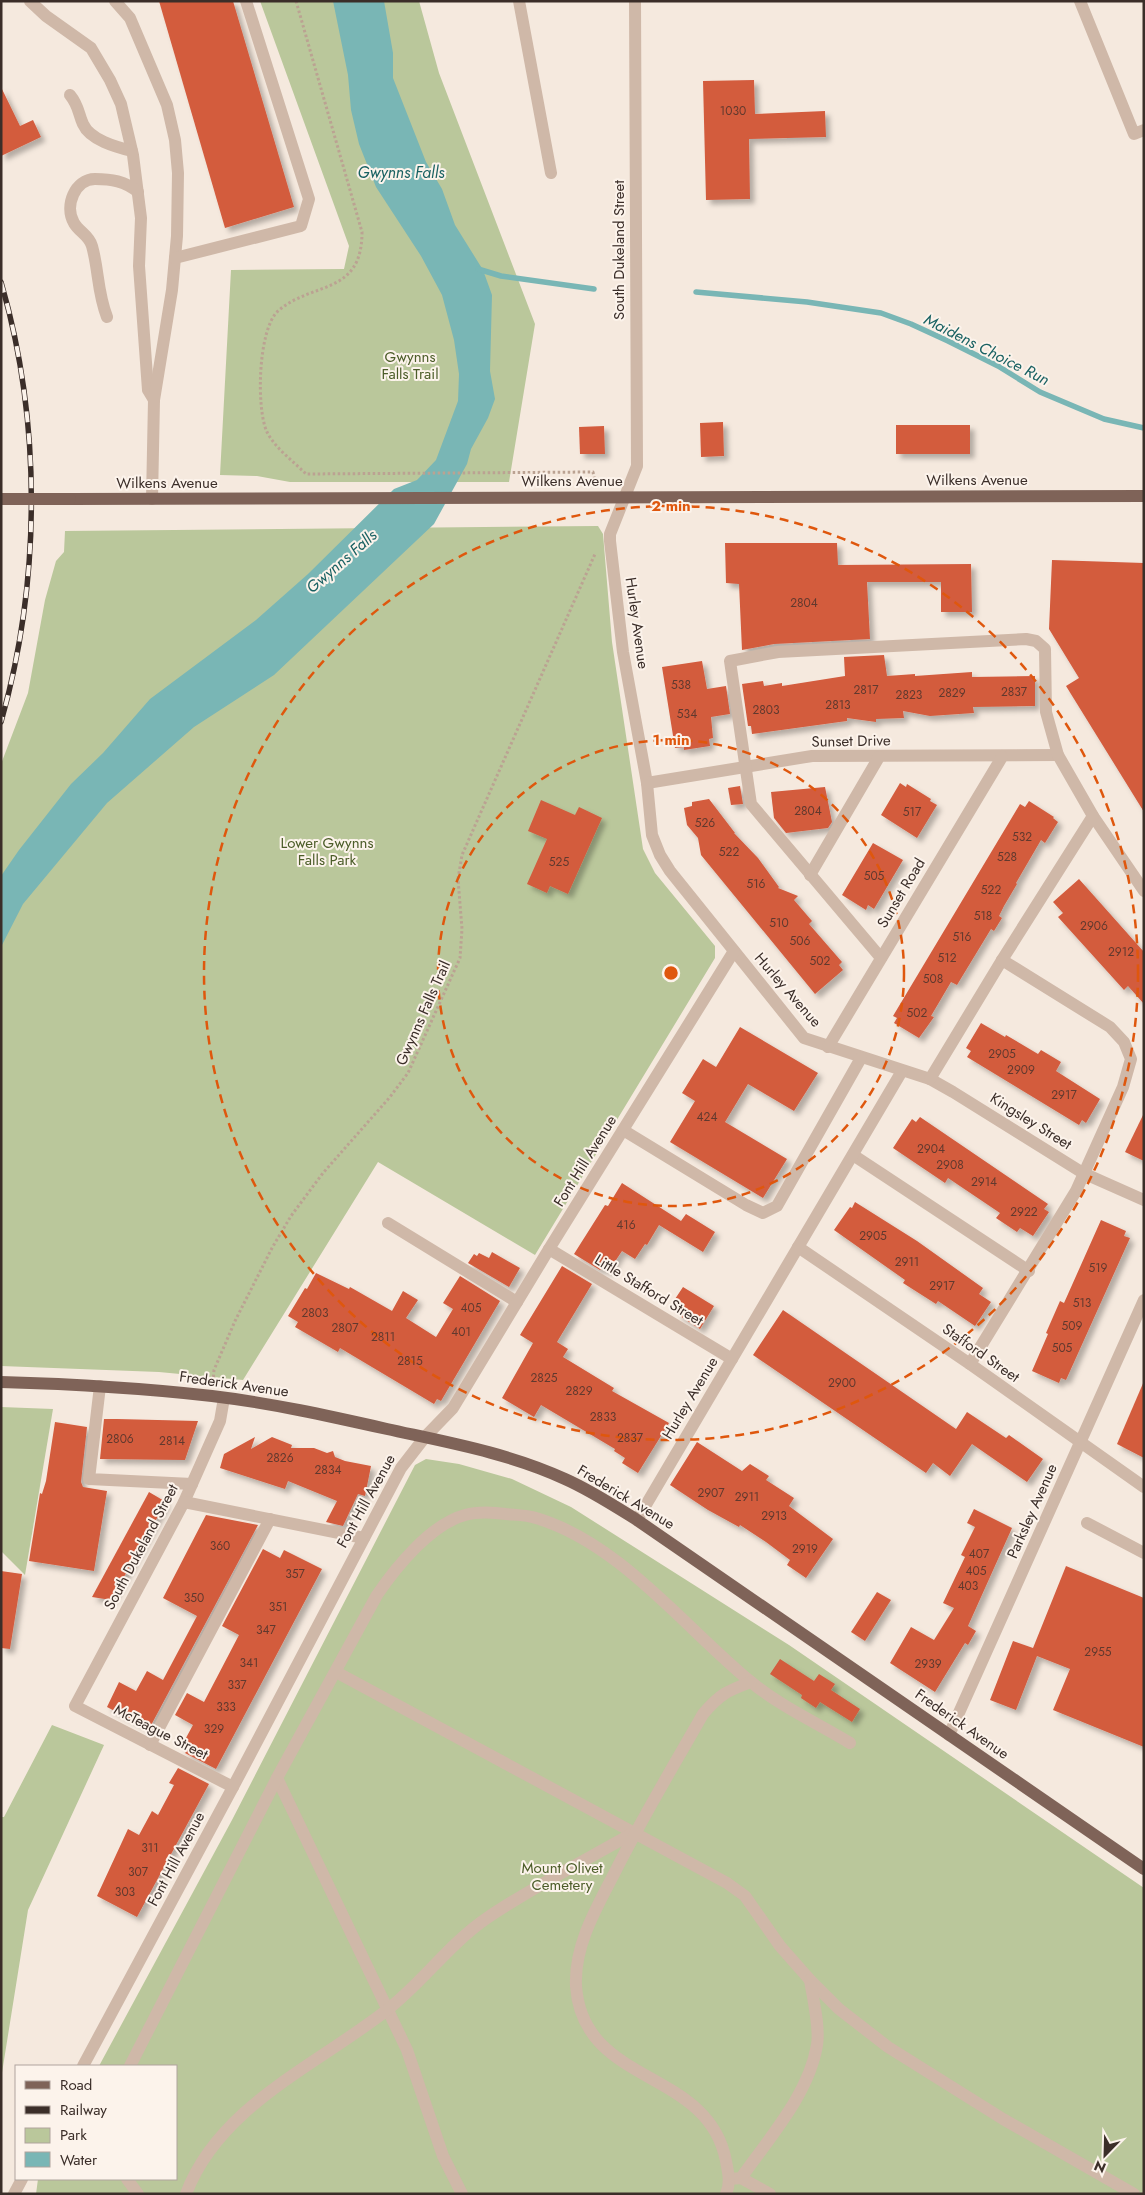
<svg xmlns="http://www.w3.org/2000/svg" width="1145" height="2195" viewBox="0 0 1145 2195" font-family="Jost,sans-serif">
<defs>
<filter id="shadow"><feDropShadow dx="4.5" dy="4.5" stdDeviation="2.5" flood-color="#0004"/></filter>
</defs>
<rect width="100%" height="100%" fill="#f5e9de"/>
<g fill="#bac79b">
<path d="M260 1H419L439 73 535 324 509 482H290L257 476 220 475 231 270 344 269 349 246Z"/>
<path d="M598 526 603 534 612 642 643 849 655 873 715 946V958L535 1255 378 1162 243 1380 159 1372 1 1366V764L28 693 45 600 56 561 64 552 65 531Z"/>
<path d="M1 1407 53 1409 25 1575 1 1551Z"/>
<path d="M426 1459 459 1464 512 1479 571 1507 789 1645 1144 1888V2194H36L38 2179H176V2066H99L232 1820 415 1465Z"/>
<path d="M52 1725 104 1745 28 1910 1 2079V1817H4Z"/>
</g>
<path fill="#79b6b5" d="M333 1H384L393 53V78L426 162 442 189 455 225 483 270 492 295 490 371 495 399 488 418 471 449 467 464 434 524 274 675 194 727 107 803 23 904 1 947V876L19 850 71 784 103 753 150 699 256 620 308 574 394 489 417 480 436 460 458 401 459 374 454 340 442 295 421 256 376 187 359 144 351 110 348 75Z"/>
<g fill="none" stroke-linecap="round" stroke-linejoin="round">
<g stroke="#79b6b5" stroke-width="5.5">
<path d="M478 269 501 276 594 289"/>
<path d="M696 292 807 302 881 313 911 324 948 341 998 366 1040 392 1104 419 1144 428"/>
</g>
</g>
<g fill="#d35b3e" filter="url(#shadow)">
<path d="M159 1H233L294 207 225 228Z"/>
<path d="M754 80 755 114 825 111 826 137 749 139 750 199 706 200 703 81Z"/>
<path d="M1 87 20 126 33 120 41 137 1 156Z"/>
<path d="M723 422 724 456 701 457 700 423Z"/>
<rect x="896" y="425" width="74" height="29"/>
<path d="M604 426 605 454H580L579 427Z"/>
<path d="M725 543H837L838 565 971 564 972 612H941V582H867L870 639 774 644 742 650 739 584 726 583Z"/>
<path d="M1052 560 1144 563V812L1066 686 1079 678 1049 629Z"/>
<path d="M884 655 887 676 915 674V676L972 672V677L1035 676V706L973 707 974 713 930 716 903 711 904 718 876 719V722L847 718V721L752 734 751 726H748L742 684 763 681 764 686 782 683V686L845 676 844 657Z"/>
<path d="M702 661 707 689 726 686 730 714 711 717 713 738 709 739 710 746 684 750V747L675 748 662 667Z"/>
<path d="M900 783 906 787 907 784 931 799 930 801 937 805 917 838 881 815Z"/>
<path d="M740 786 743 804 731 805 728 788Z"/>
<path d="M825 787 832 822 828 828 786 833 774 818 771 792Z"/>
<path d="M709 799 735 833H734L758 858 779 887 778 888 798 896 794 900 812 921 809 924 842 962 839 965 843 970 815 994 701 855 698 838 687 825 684 808 692 806V802Z"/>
<path d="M541 800 575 815 579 807 602 818 568 894 550 886 547 893 527 884 547 839 528 831Z"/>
<path d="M1029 801 1054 817 1053 818 1058 822 1045 843 1041 840 1016 883 1017 884 1004 906 999 916 1002 918 994 931 991 929 957 985 951 982 931 1016 934 1017 919 1038 894 1023 897 1018 893 1016 1020 804 1025 807Z"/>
<path d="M873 843 903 860 874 909 868 905 866 910 842 895Z"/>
<path d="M1079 879 1144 952V1004L1128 986 1124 990 1058 917 1063 913 1053 902Z"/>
<path d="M981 1023 1005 1037 1006 1035 1038 1054 1041 1050 1061 1062 1056 1071 1100 1099 1086 1123 1082 1120 1079 1125 967 1057 971 1051 966 1048Z"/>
<path d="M740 1027 818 1073 794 1111 748 1084 725 1122 787 1159 763 1198 670 1142 695 1101 682 1093 703 1059 716 1067Z"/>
<path d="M1144 1113V1161L1125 1152Z"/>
<path d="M920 1117 1048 1204 1044 1209 1049 1212 1033 1236 1020 1228 1017 1232 996 1218 1000 1213 948 1178 945 1183 893 1148 912 1119 916 1122Z"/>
<path d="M622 1183 681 1221 686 1214 715 1232 703 1252 659 1225 647 1245 645 1244 635 1259 622 1251 608 1272 602 1268 600 1270 574 1254 605 1205 608 1206Z"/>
<path d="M855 1202 917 1241 983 1288 979 1294 991 1302 975 1326 938 1301 936 1304 903 1283 905 1280 834 1230 850 1207 852 1208Z"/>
<path d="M1101 1220 1126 1231 1124 1236 1130 1238 1066 1380 1061 1378 1059 1383 1032 1371 1048 1334 1046 1333 1060 1301 1064 1303Z"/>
<path d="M492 1252 520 1268 509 1287 468 1263 474 1254 477 1256 479 1253 489 1258Z"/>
<path d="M562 1266 592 1284 557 1342 568 1349 563 1357 614 1388 612 1391 669 1423 638 1473 622 1463 625 1458 614 1451 615 1449 541 1405 534 1417 502 1398 533 1343 520 1335Z"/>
<path d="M316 1273 349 1289 350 1287 392 1311 403 1291 418 1300 406 1318 436 1337 453 1309 443 1303 460 1276 500 1301 441 1401 437 1399 434 1404 340 1348 338 1352 295 1327 298 1322 288 1316 305 1288 307 1289Z"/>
<path d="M683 1287 714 1306 700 1329 677 1314 681 1307 673 1302Z"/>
<path d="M783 1310 956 1429 967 1412 1006 1438 1009 1435 1043 1459 1027 1482 972 1444 950 1476 933 1463 926 1473 753 1355Z"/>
<path d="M1144 1381V1458L1117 1444Z"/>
<path d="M104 1419H117L198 1421 185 1460 100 1459Z"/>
<path d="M55 1422 87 1427 81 1482 83 1487 107 1491 94 1571 29 1561 40 1493 42 1494 46 1481Z"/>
<path d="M255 1437 251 1449 272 1437 292 1445 291 1448H314L327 1453 333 1451 335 1457 345 1461 371 1466 365 1496 358 1494 343 1526 326 1522 337 1501 288 1481 285 1489 220 1468 224 1454Z"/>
<path d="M697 1442 742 1471 750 1464 769 1476 766 1480 794 1498 789 1506 833 1539 806 1578 787 1565 790 1560 766 1542 740 1525 739 1527 708 1510 670 1485Z"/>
<path d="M149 1492 166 1502 111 1600 92 1597Z"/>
<path d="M974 1509 1012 1528 968 1626 976 1631 968 1645 965 1643 935 1692 890 1663 911 1627 934 1640 954 1608 943 1603 965 1557 961 1555 975 1527 967 1523Z"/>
<path d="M206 1515 258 1525 149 1729 107 1707 119 1682 136 1691 147 1671 163 1680 197 1616 163 1598Z"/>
<path d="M263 1549 280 1558 284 1550 322 1569 216 1769 185 1753 187 1750 181 1747 193 1725 175 1715 187 1693 204 1702 239 1635 222 1626Z"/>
<path d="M1066 1566 1144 1598V1747L1053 1710 1070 1669 1037 1656 1016 1710 990 1700 1013 1641 1033 1648Z"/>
<path d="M1 1571 22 1574 10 1649 1 1648Z"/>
<path d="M877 1592 891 1600 865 1641 851 1632Z"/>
<path d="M780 1659 814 1681 819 1674 835 1684 831 1690 860 1709 852 1722 820 1702 816 1708 801 1698 802 1695 770 1674Z"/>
<path d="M178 1768 209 1784 137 1917 97 1896 128 1829 139 1835 152 1811 158 1815 174 1785 169 1783Z"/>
</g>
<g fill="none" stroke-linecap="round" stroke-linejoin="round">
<g stroke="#bba292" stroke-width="3" stroke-dasharray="2.5 2.5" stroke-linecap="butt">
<path d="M296 1 362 232C362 296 312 281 278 311 258 329 256 409 267 432 275 448 293 461 306 474L593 472 595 482"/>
<path d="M213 1382 214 1370 235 1321 272 1248 291 1216 323 1173 390 1097 408 1073 460 958 462 929 458 879 462 855 595 554"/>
</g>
<g stroke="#cfb8a8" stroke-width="12">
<path d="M30 1 46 16 91 48 110 80 121 104 133 155 141 218 139 266 148 390 154 400"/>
<path d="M115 1 130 18 167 105 175 140 178 173 177 236 172 290 154 400 152 499"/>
<path d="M519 1 551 173"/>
<path d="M635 1 637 466 610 534V541L623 652 647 783 652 835 660 855 670 871 804 1038 930 1079 953 1092 1083 1173 1144 1200"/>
<path d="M1080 1 1134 134 1144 130"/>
<path d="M70 95C79 106 78 113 83 124 90 140 116 147 132 151"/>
<path d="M175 258 301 226 309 199 246 1"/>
<path d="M107 317C97 291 99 271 92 246 89 235 79 232 74 223 64 206 75 179 95 179 111 179 125 181 138 192"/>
<path d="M647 783 812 756 1058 755"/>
<path d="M810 875 879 757"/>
<path d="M881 958 751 804 730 661 778 652 1026 639 1036 641 1045 649 1046 712 1058 755 1093 816 1144 891"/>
<path d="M828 1047 1002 757"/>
<path d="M930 1079 1002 960 1093 816"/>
<path d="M623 1130 746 1205 763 1213 777 1206 861 1058"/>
<path d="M853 1155 1029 1271"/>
<path d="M388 1223 517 1302"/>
<path d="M798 1247 970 1364 1144 1487"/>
<path d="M549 1249 732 1359"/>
<path d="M970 1364 1076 1191 1123 1087 1131 1059 1124 1042 1110 1027 1002 960"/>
<path d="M100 1386 89 1479 192 1484"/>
<path d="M224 1398 220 1421 184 1502 75 1706 233 1787"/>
<path d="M184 1502 364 1538"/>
<path d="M637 1520 902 1071"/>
<path d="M1087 1523 1144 1553"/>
<path d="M336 1672 727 1883 745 1896 780 1946 810 1980 839 2009 888 2047 1003 2119 1134 2194"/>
<path d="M949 1735 1144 1300"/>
<path d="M150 1745 270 1519"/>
<path d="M277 1778 407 2050 443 2156 462 2194"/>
<path d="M83 2066 233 1787 401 1468 425 1437 453 1408 549 1249 734 951"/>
<path d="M130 2066 277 1778 377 1595C396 1567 431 1524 465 1515 479 1511 492 1512 506 1514 516 1515 527 1515 536 1518 620 1543 684 1627 751 1682 780 1706 817 1723 850 1743"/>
<path d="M741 2178 770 2194"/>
<path d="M127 2179 138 2194"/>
<path d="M730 2179 741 2178C769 2138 809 2094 817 2045 820 2027 813 1999 810 1980"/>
<path d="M14 2194 22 2179"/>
<path d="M186 2194C219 2106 317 2065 387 2010 423 1982 449 1944 487 1918 534 1886 586 1860 635 1832"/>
<path d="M726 2194C731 2183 728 2172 726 2161 708 2067 583 2087 576 1986 574 1945 597 1907 615 1872 642 1818 673 1767 703 1714 720 1694 727 1691 751 1682"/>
</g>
<g stroke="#7f6358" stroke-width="12">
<path d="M70 499 1144 496"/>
<path d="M1 1382C72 1384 142 1388 212 1396 271 1403 329 1416 387 1429 446 1442 509 1453 565 1479 590 1490 613 1505 637 1520L1144 1869"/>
</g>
<defs>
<path id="rail" d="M1 282C42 423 41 581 1 722"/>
</defs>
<use href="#rail" stroke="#3b2e29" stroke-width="5.5"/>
<use href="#rail" stroke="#fcf3eb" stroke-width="4" stroke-dasharray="11" stroke-linecap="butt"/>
<path stroke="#7f6358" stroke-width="12" d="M1 499H70"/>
</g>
<g fill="none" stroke="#df570d" stroke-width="2.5" stroke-dasharray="9 6">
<circle cx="671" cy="973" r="233"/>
<circle cx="671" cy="973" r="467"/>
</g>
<g text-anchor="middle" stroke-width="4" stroke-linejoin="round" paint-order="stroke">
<g font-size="12" fill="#61392e">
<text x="733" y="115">1030</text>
<text x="804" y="607">2804</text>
<text x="681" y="689">538</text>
<text x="866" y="694">2817</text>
<text x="1014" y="696">2837</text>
<text x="952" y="697">2829</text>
<text x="909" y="699">2823</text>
<text x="838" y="709">2813</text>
<text x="766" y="714">2803</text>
<text x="687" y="718">534</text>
<text x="808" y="815">2804</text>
<text x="912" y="816">517</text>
<text x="705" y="827">526</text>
<text x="1022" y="841">532</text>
<text x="729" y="856">522</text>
<text x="1007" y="861">528</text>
<text x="559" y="866">525</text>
<text x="874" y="880">505</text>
<text x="756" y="888">516</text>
<text x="991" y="894">522</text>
<text x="983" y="920">518</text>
<text x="779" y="927">510</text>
<text x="1094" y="930">2906</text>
<text x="962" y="941">516</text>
<text x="800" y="945">506</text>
<text x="1121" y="956">2912</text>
<text x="947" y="962">512</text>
<text x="820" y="965">502</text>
<text x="933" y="983">508</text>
<text x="917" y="1017">502</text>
<text x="1002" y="1058">2905</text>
<text x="1021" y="1074">2909</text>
<text x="1064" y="1099">2917</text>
<text x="707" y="1121">424</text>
<text x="931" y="1153">2904</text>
<text x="950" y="1169">2908</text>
<text x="984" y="1186">2914</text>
<text x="1024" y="1216">2922</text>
<text x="626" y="1229">416</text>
<text x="873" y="1240">2905</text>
<text x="907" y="1266">2911</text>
<text x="1098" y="1272">519</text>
<text x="942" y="1290">2917</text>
<text x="1082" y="1307">513</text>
<text x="471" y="1312">405</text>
<text x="315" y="1317">2803</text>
<text x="1072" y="1330">509</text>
<text x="345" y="1332">2807</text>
<text x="461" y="1336">401</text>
<text x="383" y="1341">2811</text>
<text x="1062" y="1352">505</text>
<text x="410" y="1365">2815</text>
<text x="544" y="1382">2825</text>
<text x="842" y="1387">2900</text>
<text x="579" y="1395">2829</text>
<text x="603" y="1421">2833</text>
<text x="630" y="1442">2837</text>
<text x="120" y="1443">2806</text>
<text x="172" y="1445">2814</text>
<text x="280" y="1462">2826</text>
<text x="328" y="1474">2834</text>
<text x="711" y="1497">2907</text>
<text x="747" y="1501">2911</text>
<text x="774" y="1520">2913</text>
<text x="220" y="1550">360</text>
<text x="805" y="1553">2919</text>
<text x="979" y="1558">407</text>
<text x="976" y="1575">405</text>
<text x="295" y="1578">357</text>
<text x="968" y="1590">403</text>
<text x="194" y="1602">350</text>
<text x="278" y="1611">351</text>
<text x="266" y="1634">347</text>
<text x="1098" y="1656">2955</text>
<text x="249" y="1667">341</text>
<text x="928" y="1668">2939</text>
<text x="237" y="1689">337</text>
<text x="226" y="1711">333</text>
<text x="214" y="1733">329</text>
<text x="150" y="1852">311</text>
<text x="138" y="1876">307</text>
<text x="125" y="1896">303</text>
</g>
<g font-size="15" fill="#3b2e29" stroke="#fcf3eb">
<text transform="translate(619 250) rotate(-90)" y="5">South Dukeland Street</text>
<text x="977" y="485">Wilkens Avenue</text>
<text x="572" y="486">Wilkens Avenue</text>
<text x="167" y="488">Wilkens Avenue</text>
<text transform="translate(637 623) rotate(82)" y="5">Hurley Avenue</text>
<text transform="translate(851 741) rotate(-1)" y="5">Sunset Drive</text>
<text transform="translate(901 893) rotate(-59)" y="5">Sunset Road</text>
<text transform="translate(788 990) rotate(49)" y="5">Hurley Avenue</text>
<text transform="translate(423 1013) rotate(-66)" y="5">Gwynns Falls Trail</text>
<text transform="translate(1031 1121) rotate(32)" y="5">Kingsley Street</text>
<text transform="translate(585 1161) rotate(-58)" y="5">Font Hill Avenue</text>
<text transform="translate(649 1290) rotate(31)" y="5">Little Stafford Street</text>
<text transform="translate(981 1353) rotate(35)" y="5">Stafford Street</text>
<text transform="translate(234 1384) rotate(8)" y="5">Frederick Avenue</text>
<text transform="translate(690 1398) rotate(-59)" y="5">Hurley Avenue</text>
<text transform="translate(626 1497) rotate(31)" y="5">Frederick Avenue</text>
<text transform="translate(366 1501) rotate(-61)" y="5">Font Hill Avenue</text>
<text transform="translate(1032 1511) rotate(-66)" y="5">Parksley Avenue</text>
<text transform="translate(141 1547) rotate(-62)" y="5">South Dukeland Street</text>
<text transform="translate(962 1724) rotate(35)" y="5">Frederick Avenue</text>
<text transform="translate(161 1732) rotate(27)" y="5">McTeague Street</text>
<text transform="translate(176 1859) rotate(-62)" y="5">Font Hill Avenue</text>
</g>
<g font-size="15" fill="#4c5d29" stroke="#fcf3eb">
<text x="410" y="362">Gwynns<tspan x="410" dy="17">Falls Trail</tspan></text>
<text x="327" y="848">Lower Gwynns<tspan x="327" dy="17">Falls Park</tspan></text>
<text x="562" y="1873">Mount Olivet<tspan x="562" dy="17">Cemetery</tspan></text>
</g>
<g font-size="16" font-style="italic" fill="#196162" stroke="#fcf3eb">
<text x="401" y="178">Gwynns Falls</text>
<text transform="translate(987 349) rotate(27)" y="6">Maidens Choice Run</text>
<text transform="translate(341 561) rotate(-41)" y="6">Gwynns Falls</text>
</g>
</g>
<circle cx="671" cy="973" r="8" fill="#df570d" stroke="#fcf3eb" stroke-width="2.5"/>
<g font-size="15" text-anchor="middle" font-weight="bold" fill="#df570d" stroke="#fcf3eb" stroke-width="4" stroke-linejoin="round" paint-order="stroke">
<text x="671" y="511">2 min</text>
<text x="671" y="745">1 min</text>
</g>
<rect width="1145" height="2195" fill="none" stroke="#3b2e29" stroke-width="5"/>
<rect x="15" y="2065" width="162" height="115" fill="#fcf3eb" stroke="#afa49d"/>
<rect x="25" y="2081" width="25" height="8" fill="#7f6358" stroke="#afa49d"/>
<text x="60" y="2090" font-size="15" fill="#3b2e29">Road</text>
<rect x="25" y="2106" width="25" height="8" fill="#3b2e29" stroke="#afa49d"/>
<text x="60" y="2115" font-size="15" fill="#3b2e29">Railway</text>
<rect x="25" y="2128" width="25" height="15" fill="#bac79b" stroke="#afa49d"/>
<text x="60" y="2140" font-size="15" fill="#3b2e29">Park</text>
<rect x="25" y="2152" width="25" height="15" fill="#79b6b5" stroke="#afa49d"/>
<text x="60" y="2165" font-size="15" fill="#3b2e29">Water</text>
<g transform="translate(1105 2155) rotate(203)" stroke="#fcf3eb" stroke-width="4" paint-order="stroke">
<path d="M0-4L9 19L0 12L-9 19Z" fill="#3b2e29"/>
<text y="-8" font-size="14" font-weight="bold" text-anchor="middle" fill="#3b2e29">N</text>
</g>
</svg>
